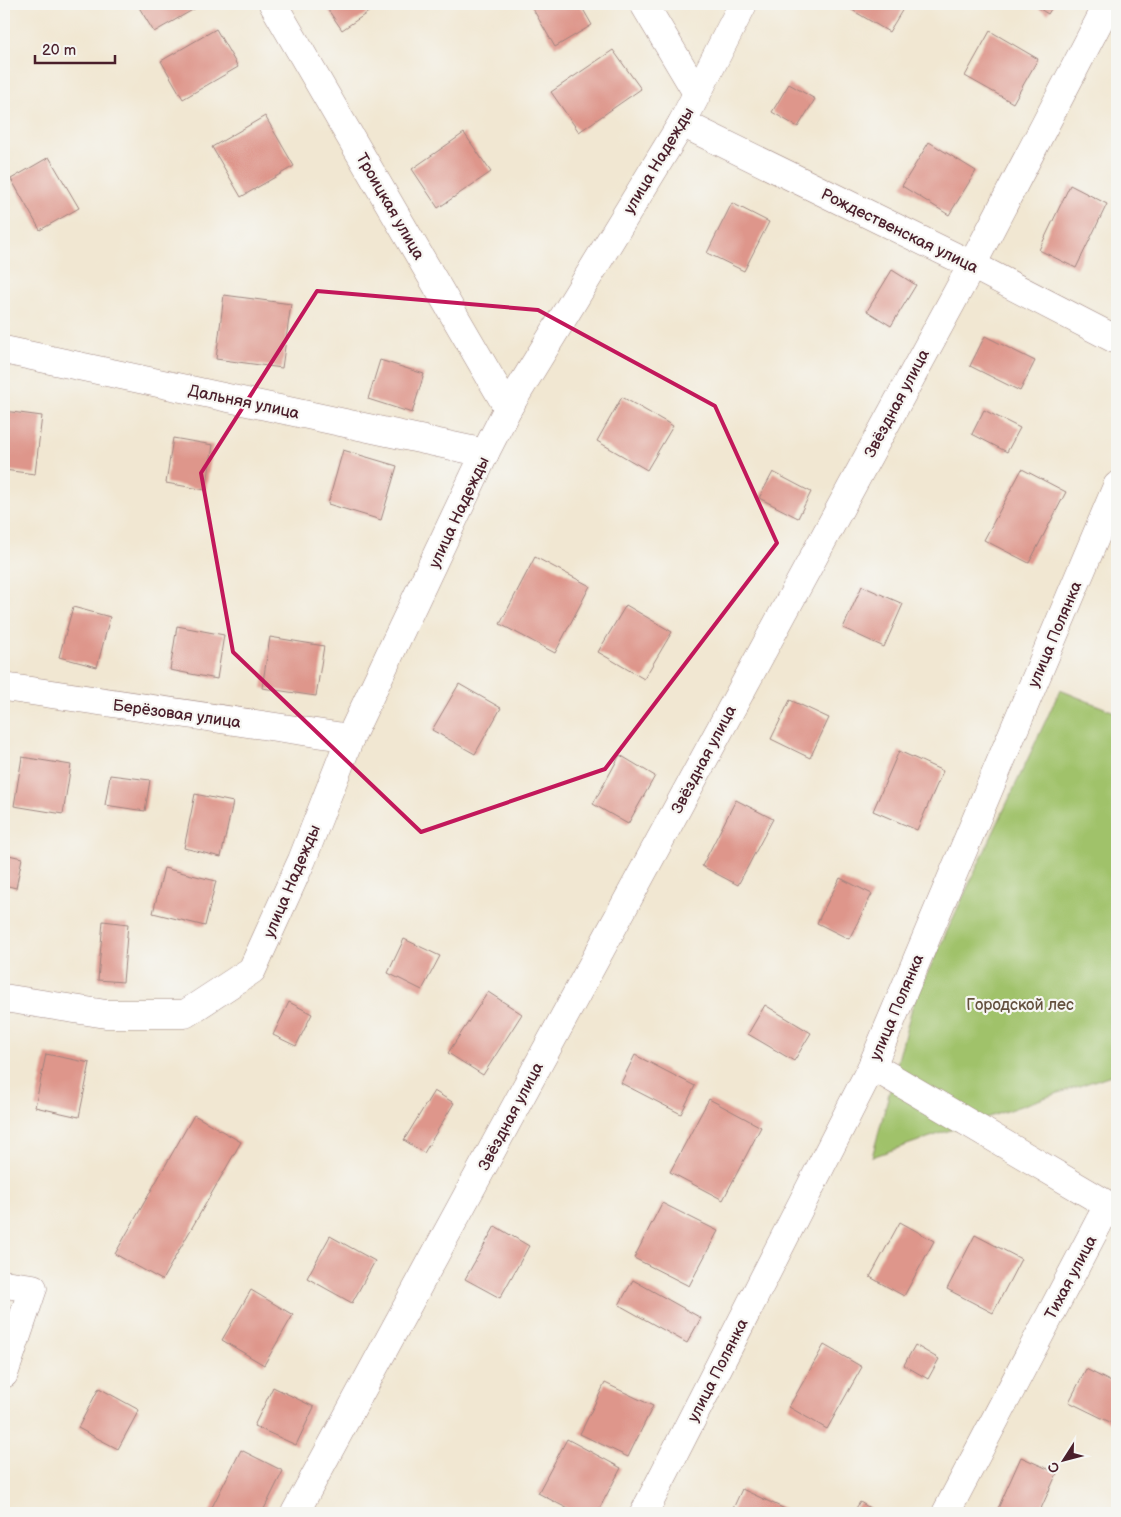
<svg xmlns="http://www.w3.org/2000/svg" width="1121" height="1517" viewBox="0 0 1121 1517" font-family="'Balsamiq Sans',sans-serif">
<rect width="100%" height="100%" fill="#f6f6f2"/>
<filter id="ink" filterUnits="userSpaceOnUse"><feTurbulence type="fractalNoise" baseFrequency=".02" numOctaves="2"/><feDisplacementMap in="SourceGraphic" scale="10" xChannelSelector="R" yChannelSelector="G"/><feConvolveMatrix kernelMatrix="1 2 1 2 8 2 1 2 1" color-interpolation-filters="sRGB"/></filter>
<filter id="wash" filterUnits="userSpaceOnUse"><feTurbulence type="fractalNoise" baseFrequency=".0096" numOctaves="4" result="noise"/><feDisplacementMap in="SourceGraphic" scale="20" xChannelSelector="R" yChannelSelector="G"/><feGaussianBlur stdDeviation="1.12" result="paint"/><feColorMatrix in="noise" values="0 0 0 0 0 0 0 0 0 0 0 0 0 0 0 0 0 1.4 0 .05"/><feComposite in="paint" operator="in"/></filter>
<g filter="url(#wash)">
<rect width="100%" height="100%" fill="#f1e7d2"/>
<path fill="#a0c26b" stroke="#75704b" d="M1060 690 1117 713V1073L872 1157 913 1004Z"/>
<g id="blocks">
<g fill="#de968b">
<path d="M137 4H203L154 32Z"/>
<path d="M324 4H370L373 9 342 30Z"/>
<path d="M530 4H580L592 25 555 47Z"/>
<path d="M842 4H906L889 32Z"/>
<path d="M1032 4H1054L1048 14Z"/>
<path d="M216 29 238 67 183 99 161 61Z"/>
<path d="M990 31 1038 59 1013 103 965 76Z"/>
<path d="M613 50 641 89 579 132 551 92Z"/>
<path d="M789 84 815 99 798 127 772 112Z"/>
<path d="M265 116 294 166 241 197 212 147Z"/>
<path d="M464 133 491 172 438 208 412 169Z"/>
<path d="M929 142 976 171 949 215 902 186Z"/>
<path d="M49 157 79 208 40 230 11 179Z"/>
<path d="M1070 185 1107 204 1076 268 1039 250Z"/>
<path d="M732 203 769 222 744 271 707 253Z"/>
<path d="M892 270 916 285 891 326 867 311Z"/>
<path d="M224 295 291 304 282 368 216 359Z"/>
<path d="M985 336 1035 361 1020 391 970 366Z"/>
<path d="M380 360 424 374 412 413 368 399Z"/>
<path d="M622 397 673 426 647 470 597 441Z"/>
<path d="M984 410 1020 428 1007 452 972 434Z"/>
<path d="M4 411 42 416 35 474 4 470Z"/>
<path d="M173 438 213 445 206 490 166 483Z"/>
<path d="M343 450 397 466 381 520 328 504Z"/>
<path d="M1022 469 1066 492 1029 563 984 540Z"/>
<path d="M773 472 811 492 798 518 759 498Z"/>
<path d="M535 557 590 586 555 653 500 624Z"/>
<path d="M862 586 903 604 884 647 843 628Z"/>
<path d="M626 605 672 632 644 679 598 652Z"/>
<path d="M73 607 110 617 97 667 59 657Z"/>
<path d="M177 626 224 635 217 679 170 670Z"/>
<path d="M270 637 324 646 316 696 262 688Z"/>
<path d="M459 684 501 708 475 754 432 730Z"/>
<path d="M790 700 829 718 810 758 771 739Z"/>
<path d="M899 751 943 771 917 830 873 811Z"/>
<path d="M620 755 655 776 628 824 593 804Z"/>
<path d="M22 757 71 765 63 814 14 806Z"/>
<path d="M110 775 150 780 145 811 105 805Z"/>
<path d="M195 794 233 802 221 857 184 848Z"/>
<path d="M736 800 773 819 738 885 702 866Z"/>
<path d="M4 854 22 858 16 888 4 885Z"/>
<path d="M164 868 216 881 205 926 153 913Z"/>
<path d="M840 878 872 894 849 939 817 923Z"/>
<path d="M103 921 128 924 123 982 98 980Z"/>
<path d="M404 939 440 956 422 990 388 973Z"/>
<path d="M488 992 522 1014 483 1075 448 1053Z"/>
<path d="M289 1002 312 1014 296 1046 273 1035Z"/>
<path d="M765 1005 811 1033 794 1061 748 1034Z"/>
<path d="M46 1054 90 1063 79 1117 35 1107Z"/>
<path d="M635 1055 695 1086 681 1114 621 1083Z"/>
<path d="M434 1091 454 1103 424 1153 404 1140Z"/>
<path d="M709 1099 761 1127 723 1200 670 1172Z"/>
<path d="M194 1115 241 1142 162 1280 115 1254Z"/>
<path d="M662 1203 718 1231 689 1286 634 1258Z"/>
<path d="M900 1222 934 1241 904 1296 870 1277Z"/>
<path d="M495 1226 529 1246 500 1298 465 1279Z"/>
<path d="M975 1235 1021 1259 993 1313 947 1289Z"/>
<path d="M330 1236 375 1261 352 1303 307 1278Z"/>
<path d="M633 1280 701 1318 687 1343 619 1305Z"/>
<path d="M251 1290 293 1315 264 1365 222 1340Z"/>
<path d="M824 1345 862 1367 827 1429 789 1407Z"/>
<path d="M915 1345 939 1359 928 1379 904 1365Z"/>
<path d="M1086 1369 1117 1385V1417L1114 1424 1069 1402Z"/>
<path d="M605 1383 653 1406 628 1457 580 1434Z"/>
<path d="M273 1387 314 1407 296 1445 254 1426Z"/>
<path d="M99 1388 139 1410 118 1449 78 1428Z"/>
<path d="M567 1439 621 1468 597 1513H576L538 1493Z"/>
<path d="M241 1450 283 1471 262 1513H209Z"/>
<path d="M1021 1457 1057 1473 1039 1513H996Z"/>
<path d="M742 1489 785 1509 784 1513H731Z"/>
<path d="M860 1502 878 1513H853Z"/>
</g>
</g>
</g>
<g filter="url(#ink)">
<use href="#blocks" fill-opacity="0" stroke="#9e837e" stroke-width="1"/>
<g fill="none" stroke-linecap="round" stroke-linejoin="round">
<defs>
<g id="minor">
<path d="M273 4 508 408"/>
<path d="M644 4 697 93"/>
<path d="M682 123 972 265 1117 340"/>
<path d="M4 350 485 453"/>
<path d="M4 687 350 738"/>
<path d="M4 998 106 1014H185L252 970 302 860 350 738 485 453 508 408 682 123 743 4"/>
<path d="M872 1066 1108 1205 946 1513"/>
<path d="M4 1284 33 1288 4 1374"/>
<path d="M295 1513 972 265 1108 4"/>
<path d="M644 1513 872 1066 1117 486"/>
</g>
</defs>
<use href="#minor" stroke="#9e837e" stroke-width="29"/>
<use href="#minor" stroke="#fff" stroke-width="28"/>
</g>
</g>
<path fill="none" stroke="#c2185b" stroke-width="4" stroke-linejoin="round" d="M317 291 538 310 715 406 777 543 605 769 421 832 233 652 201 473Z"/>
<g text-anchor="middle" stroke-width="4.5" stroke-linejoin="round" paint-order="stroke">
<g font-size="16" fill="#4a1f2b" stroke="#f6f6f2">
<text transform="translate(658 160) rotate(-59)" y="6">улица Надежды</text>
<text transform="translate(391 206) rotate(60)" y="6">Троицкая улица</text>
<text transform="translate(900 230) rotate(26)" y="6">Рождественская улица</text>
<text transform="translate(244 401) rotate(12)" y="6">Дальняя улица</text>
<text transform="translate(896 403) rotate(-62)" y="6">Звёздная улица</text>
<text transform="translate(458 512) rotate(-65)" y="6">улица Надежды</text>
<text transform="translate(1054 634) rotate(-67)" y="6">улица Полянка</text>
<text transform="translate(177 713) rotate(8)" y="6">Берёзовая улица</text>
<text transform="translate(703 759) rotate(-62)" y="6">Звёздная улица</text>
<text transform="translate(291 881) rotate(-67)" y="6">улица Надежды</text>
<text transform="translate(896 1007) rotate(-67)" y="6">улица Полянка</text>
<text transform="translate(510 1116) rotate(-62)" y="6">Звёздная улица</text>
<text transform="translate(1070 1277) rotate(-62)" y="6">Тихая улица</text>
<text transform="translate(717 1370) rotate(-63)" y="6">улица Полянка</text>
</g>
<g font-size="16" fill="#64503e" stroke="#f6f6f2">
<text x="1020" y="1010">Городской лес</text>
</g>
</g>
<rect width="1121" height="1517" fill="none" stroke="#f6f6f2" stroke-width="20"/>
<g transform="translate(1064 1460) rotate(234)" stroke="#f6f6f2" stroke-width="4" paint-order="stroke">
<path d="M0-4L9 19L0 12L-9 19Z" fill="#4a1f2b"/>
<text y="-8" font-size="14" font-weight="bold" text-anchor="middle" fill="#4a1f2b">С</text>
</g>
<path d="M35 55v8h80v-8" fill="none" stroke="#4a1f2b" stroke-width="2.5"/>
<text x="42" y="55" font-size="15" fill="#4a1f2b" stroke="#f6f6f2" stroke-width="4" paint-order="stroke">20 m</text>
</svg>
